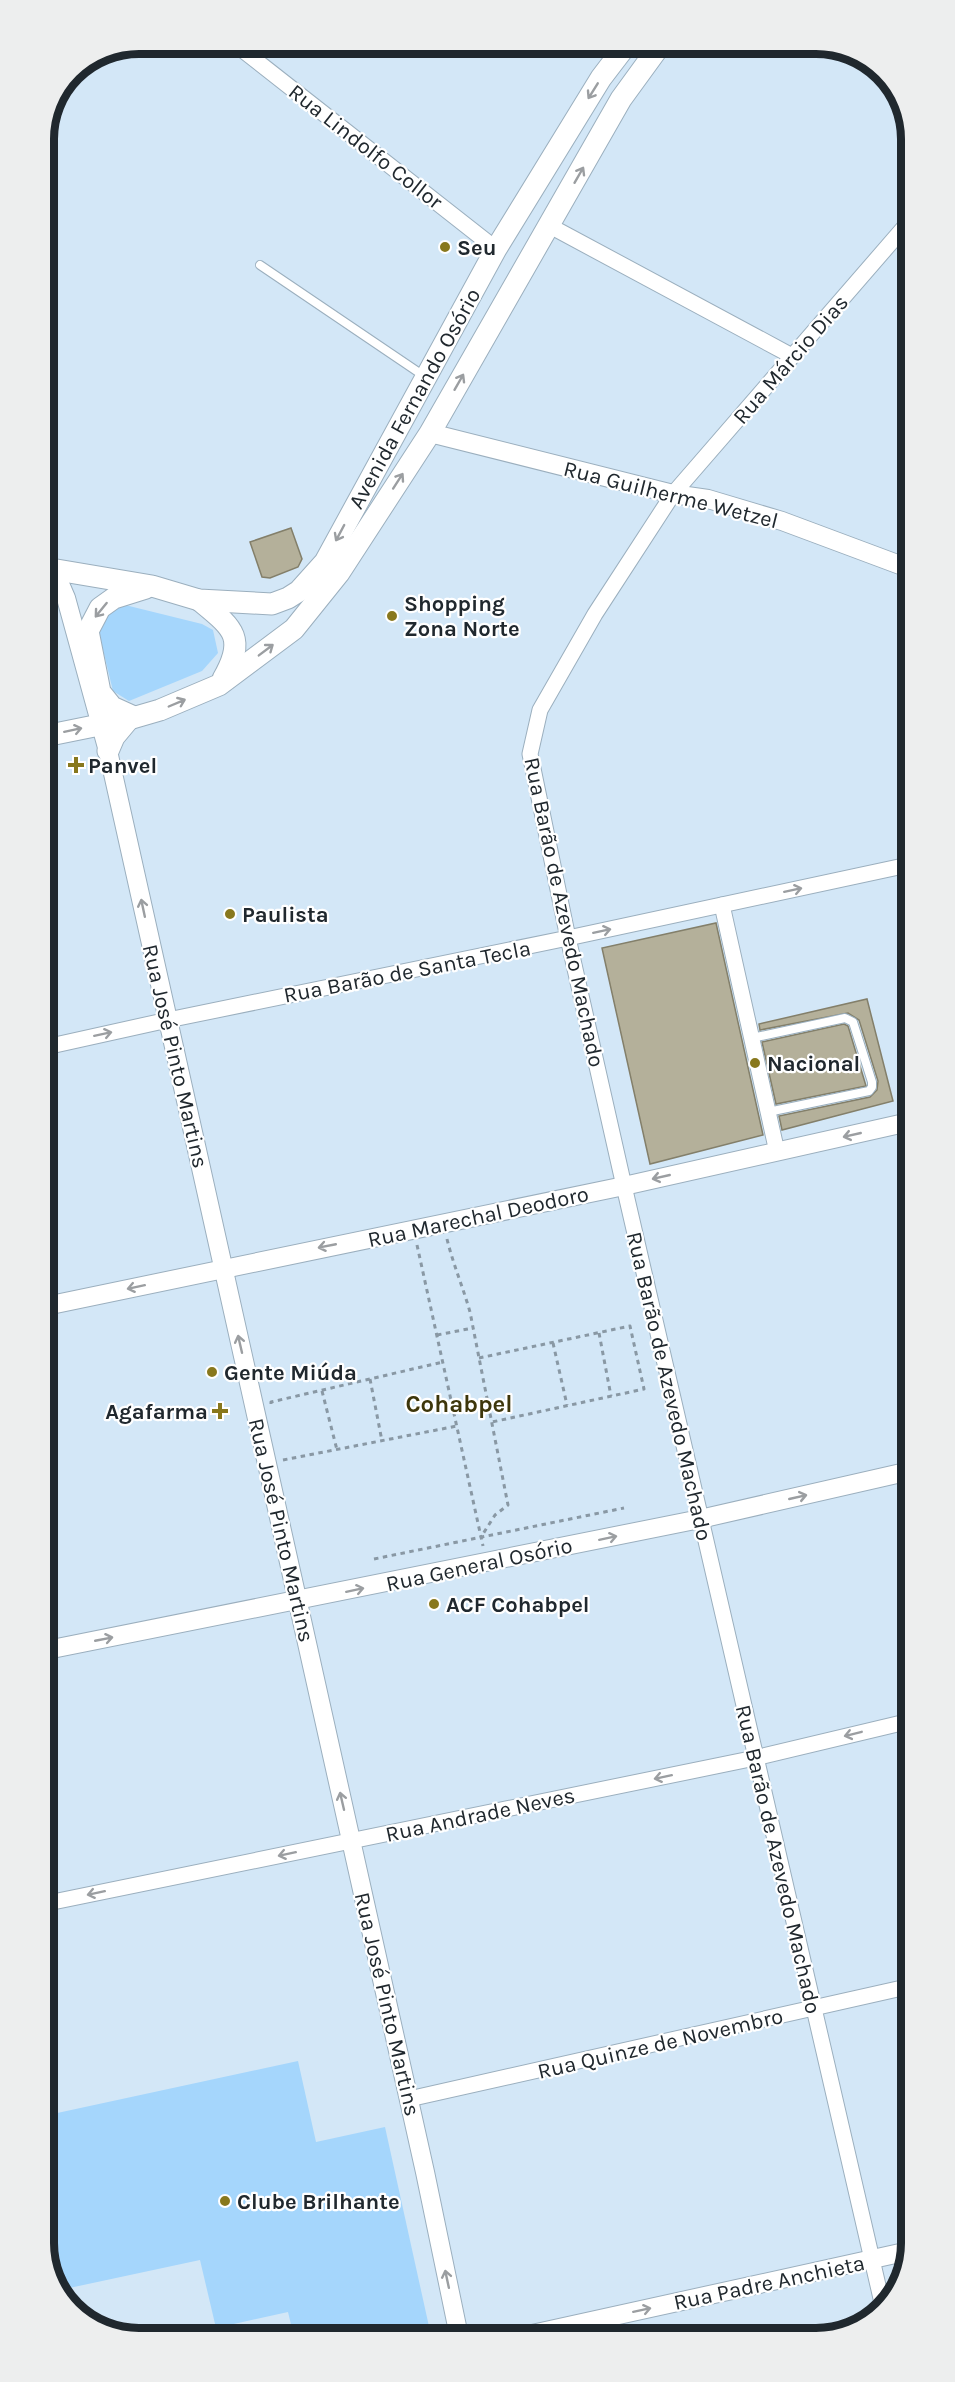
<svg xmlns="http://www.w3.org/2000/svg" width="955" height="2382" viewBox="0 0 955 2382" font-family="Karla,sans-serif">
<rect width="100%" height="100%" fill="#d3e7f7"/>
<g fill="#a5d6fc">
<path d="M121 604 202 624 213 630 218 653 202 671 129 701 113 691 97 625Z"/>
<path d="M298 2061 316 2142 385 2127 430 2331 402 2336 294 2337 288 2312 216 2328 200 2260 60 2290 48 2274V2115Z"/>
</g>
<g fill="#b4b09a" stroke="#837f6a" stroke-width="1.5">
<path d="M291 528 302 559 298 567 270 578 262 577 250 542Z"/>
<path d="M716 923 763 1135 650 1164 602 948Z"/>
<path d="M867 999 893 1101 782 1130 779 1116 870 1097 877 1090 878 1081 859 1020 848 1013 760 1030 759 1024Z"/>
<path d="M844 1024 848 1026 866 1086 776 1104 762 1042Z"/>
</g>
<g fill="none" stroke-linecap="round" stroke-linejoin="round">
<defs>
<g id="service">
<path d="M260 265 424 376"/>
<path d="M752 1038 845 1018 853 1022 872 1082V1087L869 1091 768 1112"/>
</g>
<g id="minor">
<path d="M235 44 496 249"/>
<path d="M550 226 792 356"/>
<path d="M908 552 904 566 908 584"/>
<path d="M722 905 777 1152"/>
<path d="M46 1047 168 1020 568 938 908 865"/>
<path d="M48 1903 755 1758 910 1721"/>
<path d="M409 2099 911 1986"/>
<path d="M883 2307 624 1186 568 938 530 754 540 710 595 614 673 494 907 224"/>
</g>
<g id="tertiary">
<path d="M430 433 673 494 708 499 782 521 908 568"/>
<path d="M54 570 66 598 108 751 425 2172 459 2336"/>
<path d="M46 1306 624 1186 909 1122"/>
<path d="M47 1650 700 1519 910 1471"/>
<path d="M523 2336 909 2251"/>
</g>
<g id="secondary">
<path d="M45 568 152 586 199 600 272 604 288 598 299 591 325 562 496 249 601 78 627 44"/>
<path d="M199 600C233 628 247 637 223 679"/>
<path d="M134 717 112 707 100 692 88 631 100 608 114 598 146 588"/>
<path d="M45 736 129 719 160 710 219 685 294 629 339 573 430 433 621 99 661 44"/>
<path d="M108 751 114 737 129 719"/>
</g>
</defs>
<use href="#service" stroke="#9bafbe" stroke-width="10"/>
<use href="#minor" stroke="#9bafbe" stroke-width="17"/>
<use href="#tertiary" stroke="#9bafbe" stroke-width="20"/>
<use href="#secondary" stroke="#9bafbe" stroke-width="23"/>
<g stroke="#8998a4" stroke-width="3" stroke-dasharray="4.5 4.5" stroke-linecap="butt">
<path d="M447 1239C453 1264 463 1287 470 1312L508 1505 495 1515 481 1537"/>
<path d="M417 1245 483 1546"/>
<path d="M599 1333 611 1396"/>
<path d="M437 1335 473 1328"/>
<path d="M553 1343 567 1405"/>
<path d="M479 1358 630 1326 644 1389 492 1422"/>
<path d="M370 1379 382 1441"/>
<path d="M322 1391 337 1450"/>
<path d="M271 1404V1402L443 1362"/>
<path d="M283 1460 457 1426"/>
<path d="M374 1559 624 1508"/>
</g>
<use href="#service" stroke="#fff" stroke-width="8"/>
<use href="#minor" stroke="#fff" stroke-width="15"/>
<use href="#tertiary" stroke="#fff" stroke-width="18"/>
<use href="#secondary" stroke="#fff" stroke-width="21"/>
</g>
<defs><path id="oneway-shaft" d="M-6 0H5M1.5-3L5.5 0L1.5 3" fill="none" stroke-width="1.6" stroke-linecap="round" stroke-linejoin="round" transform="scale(1.5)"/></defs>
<g stroke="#9b9ea1">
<use href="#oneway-shaft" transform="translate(593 91) rotate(122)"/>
<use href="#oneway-shaft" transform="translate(579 175) rotate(-60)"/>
<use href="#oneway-shaft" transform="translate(459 382) rotate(-60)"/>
<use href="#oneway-shaft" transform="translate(398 481) rotate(-57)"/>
<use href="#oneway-shaft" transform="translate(340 533) rotate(118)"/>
<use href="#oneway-shaft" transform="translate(101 610) rotate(129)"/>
<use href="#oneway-shaft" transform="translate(266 650) rotate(-37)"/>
<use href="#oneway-shaft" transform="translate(177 703) rotate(-23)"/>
<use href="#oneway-shaft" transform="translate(73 730) rotate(-12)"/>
<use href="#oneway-shaft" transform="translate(793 890) rotate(-12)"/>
<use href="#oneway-shaft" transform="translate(143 908) rotate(-102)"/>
<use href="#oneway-shaft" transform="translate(602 931) rotate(-12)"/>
<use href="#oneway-shaft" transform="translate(103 1034) rotate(-12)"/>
<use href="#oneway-shaft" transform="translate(852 1135) rotate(167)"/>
<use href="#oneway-shaft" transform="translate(661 1177) rotate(167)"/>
<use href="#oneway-shaft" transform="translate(327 1246) rotate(169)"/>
<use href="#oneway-shaft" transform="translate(136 1287) rotate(168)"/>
<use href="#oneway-shaft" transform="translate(240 1344) rotate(-103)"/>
<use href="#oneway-shaft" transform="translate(798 1497) rotate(-13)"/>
<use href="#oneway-shaft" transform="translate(608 1538) rotate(-12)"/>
<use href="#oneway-shaft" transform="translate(355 1590) rotate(-12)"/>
<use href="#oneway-shaft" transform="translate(104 1639) rotate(-11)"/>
<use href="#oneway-shaft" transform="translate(853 1734) rotate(166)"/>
<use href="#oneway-shaft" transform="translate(663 1777) rotate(168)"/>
<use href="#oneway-shaft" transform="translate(342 1801) rotate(-103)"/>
<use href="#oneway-shaft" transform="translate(287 1854) rotate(168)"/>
<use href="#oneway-shaft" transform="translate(96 1893) rotate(168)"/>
<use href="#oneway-shaft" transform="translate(447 2279) rotate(-102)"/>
<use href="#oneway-shaft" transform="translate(642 2310) rotate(-12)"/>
</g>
<g fill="#88781d" stroke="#fff" stroke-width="2">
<circle cx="445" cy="247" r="6"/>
<circle cx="392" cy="616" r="6"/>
<path d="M73 756h6v6h6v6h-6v6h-6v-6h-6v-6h6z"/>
<circle cx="230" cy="914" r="6"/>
<circle cx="755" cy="1063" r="6"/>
<circle cx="212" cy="1372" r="6"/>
<path d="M217 1402h6v6h6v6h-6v6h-6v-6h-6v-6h6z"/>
<circle cx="434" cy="1604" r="6"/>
<circle cx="225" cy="2201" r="6"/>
</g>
<g text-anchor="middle" stroke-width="4.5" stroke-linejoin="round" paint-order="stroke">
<g font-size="22" fill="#20282e" stroke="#fff">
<text transform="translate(366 146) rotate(38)" y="8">Rua Lindolfo Collor</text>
<text transform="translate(790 359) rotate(-49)" y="8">Rua Márcio Dias</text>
<text transform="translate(414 398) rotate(-61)" y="8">Avenida Fernando Osório</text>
<text transform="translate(671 494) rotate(14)" y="8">Rua Guilherme Wetzel</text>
<text transform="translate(565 912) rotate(78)" y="8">Rua Barão de Azevedo Machado</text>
<text transform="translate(407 971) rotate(-11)" y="8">Rua Barão de Santa Tecla</text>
<text transform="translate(176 1056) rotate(77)" y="8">Rua José Pinto Martins</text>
<text transform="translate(478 1216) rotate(-12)" y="8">Rua Marechal Deodoro</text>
<text transform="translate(670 1386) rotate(77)" y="8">Rua Barão de Azevedo Machado</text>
<text transform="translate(282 1530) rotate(77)" y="8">Rua José Pinto Martins</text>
<text transform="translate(479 1564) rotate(-12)" y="8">Rua General Osório</text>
<text transform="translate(480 1814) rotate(-12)" y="8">Rua Andrade Neves</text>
<text transform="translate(779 1859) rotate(77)" y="8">Rua Barão de Azevedo Machado</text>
<text transform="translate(388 2004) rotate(77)" y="8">Rua José Pinto Martins</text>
<text transform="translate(660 2043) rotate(-13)" y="8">Rua Quinze de Novembro</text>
<text transform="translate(769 2282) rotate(-12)" y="8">Rua Padre Anchieta</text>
</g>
<g font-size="22" font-weight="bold" fill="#20282e" stroke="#fff" text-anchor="start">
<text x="457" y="255">Seu</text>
<text x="404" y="611">Shopping<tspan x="404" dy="25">Zona Norte</tspan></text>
<text x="88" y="773">Panvel</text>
<text x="242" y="922">Paulista</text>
<text x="767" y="1071">Nacional</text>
<text x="224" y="1380">Gente Miúda</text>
<text x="208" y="1419" text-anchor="end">Agafarma</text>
<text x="446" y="1612">ACF Cohabpel</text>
<text x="237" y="2209">Clube Brilhante</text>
</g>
<g font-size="24" font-weight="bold" fill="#3d360b" stroke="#fff">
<text x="459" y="1412">Cohabpel</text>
</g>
</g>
<path d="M0 0H955V2382H0ZM139 54H816A85 85 0 0 1 901 139V2243A85 85 0 0 1 816 2328H139A85 85 0 0 1 54 2243V139A85 85 0 0 1 139 54Z" fill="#edeeee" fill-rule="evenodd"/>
<path fill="none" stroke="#20282e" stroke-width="8" d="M139 54H816A85 85 0 0 1 901 139V2243A85 85 0 0 1 816 2328H139A85 85 0 0 1 54 2243V139A85 85 0 0 1 139 54Z"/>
</svg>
